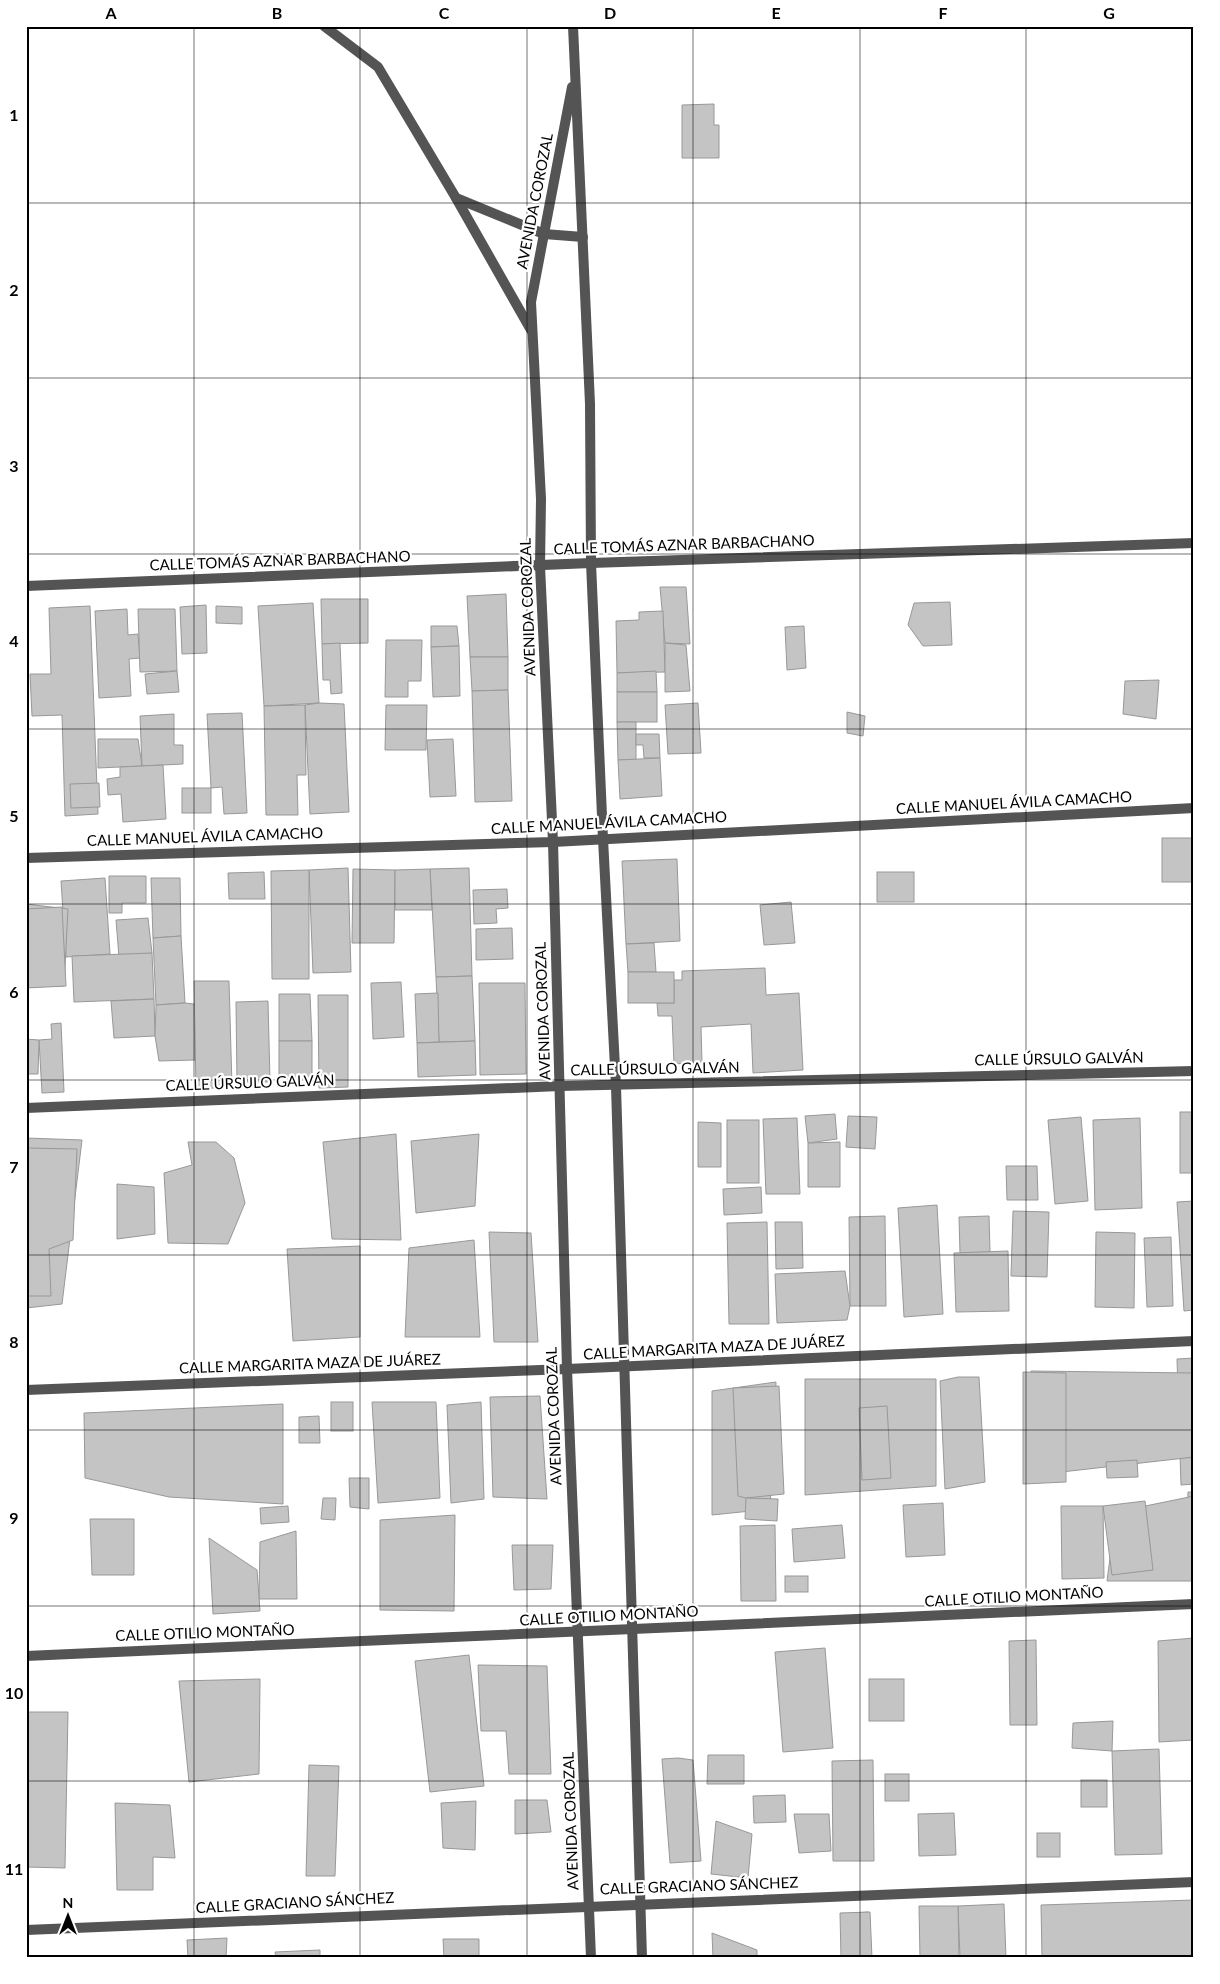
<svg xmlns="http://www.w3.org/2000/svg" width="1220" height="1984" viewBox="0 0 1220 1984" font-family="Lato,sans-serif">
<rect width="100%" height="100%" fill="#fff"/>
<g fill="#c4c4c4" stroke="#989898">
<path d="M714 104V125H719V158H682V105Z"/>
<path d="M660 587H686L690 644 665 643Z"/>
<path d="M506 594 508 657H470L467 596Z"/>
<path d="M321 599H368V643L322 644Z"/>
<path d="M950 602 952 645 923 646 908 625 914 603Z"/>
<path d="M313 603 319 703 264 706 258 606Z"/>
<path d="M206 605 207 653 182 654 180 607Z"/>
<path d="M90 606 98 814 65 816 62 715 32 716 30 674H51L49 608Z"/>
<path d="M216 606 242 607V624L216 623Z"/>
<path d="M127 609 128 635 138 634 140 658 129 659 131 696 99 698 95 611Z"/>
<path d="M138 609H175L177 671 140 672Z"/>
<path d="M663 611 665 672 617 673 616 621 639 620V612Z"/>
<path d="M431 626H457L459 646 431 647Z"/>
<path d="M804 626 806 668 787 670 785 627Z"/>
<path d="M386 640H422L421 681H408V697H385Z"/>
<path d="M340 643 342 693 331 694 330 680H323L322 644Z"/>
<path d="M665 643 686 645 690 691 665 692Z"/>
<path d="M459 646 460 696 433 697 431 647Z"/>
<path d="M470 657H508V690L472 691Z"/>
<path d="M177 671 179 692 147 694 145 674Z"/>
<path d="M656 671 657 692H617V673Z"/>
<path d="M1159 680 1156 719 1123 714 1125 681Z"/>
<path d="M508 690 512 801 475 802 472 691Z"/>
<rect x="617" y="692" width="40" height="30"/>
<path d="M319 703 344 704 349 812 310 814 305 705Z"/>
<path d="M698 703 701 753 668 754 665 705Z"/>
<path d="M305 705 306 775H297L298 815H266L264 706Z"/>
<path d="M386 705H427L426 750H385Z"/>
<path d="M847 712 865 716 863 736 847 733Z"/>
<path d="M242 713 247 813 224 814 222 787 211 788 207 714Z"/>
<path d="M174 714V745H183V764L142 766 140 716Z"/>
<path d="M617 722H636V760H618Z"/>
<path d="M636 734H659L660 758H644L643 745H636Z"/>
<path d="M98 739H138L142 766 98 768Z"/>
<path d="M453 739 456 796 430 797 427 740Z"/>
<path d="M660 758 662 796 620 799 618 760Z"/>
<path d="M163 765 166 819 123 822 121 794 108 795 107 779 120 777V767Z"/>
<path d="M99 783 100 807 71 808 70 784Z"/>
<rect x="182" y="788" width="29" height="25"/>
<rect x="1162" y="838" width="32" height="44"/>
<path d="M677 859 680 941 626 944 622 861Z"/>
<path d="M348 868 351 972 313 973 309 870Z"/>
<path d="M469 868 472 976 436 977 430 869Z"/>
<path d="M353 869 395 870 394 943H352Z"/>
<path d="M430 869 432 910H395V870Z"/>
<path d="M309 870V979H272L271 871Z"/>
<path d="M264 872 265 899H229L228 873Z"/>
<rect x="877" y="872" width="37" height="30"/>
<path d="M109 876H146V903H122V913H109Z"/>
<path d="M105 878 110 954 66 957 61 881Z"/>
<path d="M151 878H180L181 936 153 938Z"/>
<path d="M507 889 508 908 496 909 497 923 474 924 473 890Z"/>
<path d="M791 902 795 943 764 945 760 905Z"/>
<path d="M26 904 68 909 64 986 26 987Z"/>
<path d="M62 907 66 986 26 988V909Z"/>
<path d="M148 918 152 953 119 957 116 920Z"/>
<path d="M512 928 513 959 476 960V929Z"/>
<path d="M181 936 185 1003 156 1005 153 938Z"/>
<path d="M654 943 656 972H628L626 944Z"/>
<path d="M152 953 154 999 74 1002 72 956Z"/>
<path d="M765 968 766 995 799 993 803 1070 753 1073 751 1024 701 1027 702 1062 674 1064 672 1016H658L657 1003H674V980H682V971Z"/>
<rect x="628" y="972" width="46" height="31"/>
<path d="M472 976 475 1041 439 1042 436 977Z"/>
<path d="M194 981H229L232 1087 196 1089Z"/>
<path d="M401 982 404 1037 373 1039 371 983Z"/>
<path d="M479 983H525L526 1074 480 1075Z"/>
<path d="M438 993 439 1042 417 1043 415 994Z"/>
<path d="M279 994H310L312 1041H279Z"/>
<path d="M318 995H348V1087L319 1088Z"/>
<path d="M154 999 155 1036 114 1038 111 1001Z"/>
<path d="M268 1001 270 1082H237L236 1002Z"/>
<path d="M185 1003 194 1004 195 1060 159 1061 155 1036 156 1005Z"/>
<path d="M61 1023 64 1092 42 1093 39 1040 52 1039 51 1024Z"/>
<path d="M26 1039 39 1040 38 1074H26Z"/>
<rect x="279" y="1041" width="33" height="38"/>
<path d="M475 1041 476 1075 418 1077 417 1043Z"/>
<rect x="1180" y="1112" width="14" height="61"/>
<path d="M835 1114 837 1139 808 1143 805 1116Z"/>
<path d="M848 1116 877 1117 875 1149 846 1147Z"/>
<path d="M1081 1117 1088 1201 1055 1204 1048 1120Z"/>
<path d="M797 1118 800 1194H766L763 1119Z"/>
<path d="M1140 1118 1142 1208 1095 1210 1093 1120Z"/>
<rect x="727" y="1120" width="32" height="63"/>
<path d="M698 1122 721 1123V1167H698Z"/>
<path d="M396 1134 401 1240 332 1239 323 1142Z"/>
<path d="M479 1134 475 1206 416 1213 411 1141Z"/>
<path d="M26 1138 82 1140 62 1304 26 1308Z"/>
<path d="M188 1142H216L234 1158 245 1203 228 1244 168 1243 164 1173 192 1165Z"/>
<path d="M840 1142V1187H808V1143Z"/>
<path d="M26 1148 77 1149 73 1240 49 1249 51 1296H26Z"/>
<path d="M1006 1166H1037L1038 1200H1007Z"/>
<path d="M117 1184 154 1187 155 1234 117 1239Z"/>
<path d="M761 1187 762 1213 724 1215 723 1189Z"/>
<path d="M1194 1201V1310L1184 1311 1177 1202Z"/>
<path d="M937 1205 943 1314 904 1317 898 1208Z"/>
<path d="M1013 1211 1049 1212 1047 1277 1011 1276Z"/>
<path d="M885 1216 886 1306H850L849 1217Z"/>
<path d="M989 1216 990 1252 960 1253 959 1217Z"/>
<path d="M767 1222 769 1324H729L727 1223Z"/>
<path d="M775 1222H802L803 1268 776 1269Z"/>
<path d="M489 1232 531 1233 538 1342H494Z"/>
<path d="M1096 1232 1135 1233 1134 1308 1095 1307Z"/>
<path d="M1171 1237 1173 1306 1147 1307 1144 1238Z"/>
<path d="M474 1240 480 1337H405L409 1248Z"/>
<path d="M360 1246V1337L293 1341 287 1249Z"/>
<path d="M1008 1251 1009 1311 956 1312 954 1253Z"/>
<path d="M845 1271 850 1306 847 1320 777 1323 775 1274Z"/>
<path d="M1194 1358V1484L1181 1485 1177 1359Z"/>
<path d="M1031 1371 1194 1373V1457L1035 1475Z"/>
<path d="M1023 1372 1066 1373V1482L1023 1484Z"/>
<path d="M958 1377H979L985 1482 945 1489 940 1381Z"/>
<path d="M805 1379H936V1486L805 1495Z"/>
<path d="M776 1382 770 1509 712 1515V1391Z"/>
<path d="M779 1386 784 1494 746 1498 738 1496 733 1388Z"/>
<path d="M540 1396 547 1499 493 1497 490 1397Z"/>
<rect x="331" y="1402" width="22" height="29"/>
<path d="M372 1402H436L440 1498 378 1503Z"/>
<path d="M481 1402 484 1499 451 1503 447 1405Z"/>
<path d="M283 1404V1504L169 1497 85 1478 84 1413Z"/>
<path d="M887 1406 891 1478 862 1480 859 1408Z"/>
<path d="M319 1416 320 1443H299V1417Z"/>
<path d="M1137 1460 1138 1477 1107 1478 1106 1462Z"/>
<path d="M349 1478H369V1509L350 1507Z"/>
<path d="M1188 1492H1194V1573H1185Z"/>
<path d="M1194 1496V1581H1107L1116 1512Z"/>
<path d="M323 1498H336L335 1520 321 1519Z"/>
<path d="M746 1498 778 1499 777 1521 745 1519Z"/>
<path d="M1145 1501 1153 1570 1112 1575 1103 1506Z"/>
<path d="M943 1503 945 1555 906 1557 903 1505Z"/>
<path d="M288 1506 289 1522 261 1524 260 1508Z"/>
<path d="M1061 1506H1103L1104 1578 1062 1579Z"/>
<path d="M455 1515 454 1611 380 1610V1520Z"/>
<path d="M90 1519H134V1575H92Z"/>
<path d="M775 1525 776 1601H741L740 1526Z"/>
<path d="M842 1525 845 1558 794 1562 792 1529Z"/>
<path d="M296 1531 297 1599H259L260 1542Z"/>
<path d="M209 1538 257 1570 260 1611 213 1614Z"/>
<path d="M512 1545H553L551 1589 514 1590Z"/>
<rect x="785" y="1576" width="23" height="16"/>
<path d="M1194 1638V1740L1159 1742 1158 1641Z"/>
<path d="M1036 1640 1037 1725H1010L1009 1641Z"/>
<path d="M825 1648 833 1748 783 1752 775 1652Z"/>
<path d="M469 1655 484 1786 430 1792 415 1661Z"/>
<path d="M478 1665 547 1666 551 1774H509L506 1731H481Z"/>
<path d="M260 1679 259 1774 189 1782 179 1681Z"/>
<rect x="869" y="1679" width="35" height="42"/>
<path d="M26 1712H68L65 1868 26 1867Z"/>
<path d="M1113 1721 1112 1751 1072 1748 1073 1723Z"/>
<path d="M1159 1749 1162 1854 1115 1855 1112 1751Z"/>
<path d="M708 1755H744V1784H707Z"/>
<path d="M678 1758 693 1760 701 1861 670 1863 662 1759Z"/>
<path d="M873 1760 874 1861H833L832 1761Z"/>
<path d="M309 1765 339 1766 335 1876H306Z"/>
<rect x="885" y="1774" width="24" height="27"/>
<rect x="1081" y="1780" width="26" height="27"/>
<path d="M785 1795 786 1822 754 1823 753 1796Z"/>
<path d="M515 1800H547L551 1832 515 1834Z"/>
<path d="M476 1801 475 1850 443 1848 441 1803Z"/>
<path d="M115 1803 170 1805 175 1858 153 1857V1890H117Z"/>
<path d="M954 1813 956 1855 919 1856 918 1814Z"/>
<path d="M794 1814H829L831 1851 799 1853Z"/>
<path d="M716 1821 752 1834 748 1878 711 1874Z"/>
<rect x="1037" y="1833" width="23" height="24"/>
<path d="M1194 1900V1958H1042L1041 1905Z"/>
<path d="M1004 1904 1006 1958H960L958 1906Z"/>
<path d="M919 1906H958L959 1958H920Z"/>
<path d="M868 1912 871 1958H858L855 1913Z"/>
<path d="M870 1912 872 1958H841L840 1913Z"/>
<path d="M712 1933 757 1950V1958H713Z"/>
<path d="M227 1938 226 1958H188L187 1940Z"/>
<path d="M443 1939H479V1958H444Z"/>
<path d="M320 1950V1958H276L275 1952Z"/>
</g>
<g fill="none" stroke-linecap="round" stroke-linejoin="round">
<g stroke="#545454" stroke-width="10">
<path d="M324 26 378 67 456 198 544 234 583 237"/>
<path d="M573 26 590 404 591 563 603 839 616 1086 642 1958"/>
<path d="M572 87 531 302 541 499 540 566 553 842 567 1369 591 1958"/>
<path d="M456 198 531 330"/>
<path d="M26 586 591 563 1194 543"/>
<path d="M26 858 553 842 1194 808"/>
<path d="M26 1108 560 1086 1194 1071"/>
<path d="M26 1390 567 1369 1194 1341"/>
<path d="M26 1656 1194 1604"/>
<path d="M26 1930 1194 1882"/>
</g>
</g>
<path fill="none" stroke="#000" stroke-width="1" stroke-opacity="0.55" d="M194 26V1958M360 26V1958M527 26V1958M693 26V1958M860 26V1958M1026 26V1958M26 203H1194M26 378H1194M26 554H1194M26 729H1194M26 904H1194M26 1080H1194M26 1255H1194M26 1430H1194M26 1606H1194M26 1781H1194"/>
<g text-anchor="middle" stroke-width="4.5" stroke-linejoin="round" paint-order="stroke">
<g font-size="15" fill="#000" stroke="#fff">
<text transform="translate(535 201) rotate(-79)" y="5">AVENIDA COROZAL</text>
<text transform="translate(684 545) rotate(-2)" y="5">CALLE TOMÁS AZNAR BARBACHANO</text>
<text transform="translate(280 561) rotate(-2)" y="5">CALLE TOMÁS AZNAR BARBACHANO</text>
<text transform="translate(528 607) rotate(-92)" y="5">AVENIDA COROZAL</text>
<text transform="translate(1014 803) rotate(-3)" y="5">CALLE MANUEL ÁVILA CAMACHO</text>
<text transform="translate(609 823) rotate(-3)" y="5">CALLE MANUEL ÁVILA CAMACHO</text>
<text transform="translate(205 837) rotate(-2)" y="5">CALLE MANUEL ÁVILA CAMACHO</text>
<text transform="translate(543 1011) rotate(-92)" y="5">AVENIDA COROZAL</text>
<text transform="translate(1059 1059) rotate(-1)" y="5">CALLE ÚRSULO GALVÁN</text>
<text transform="translate(655 1069) rotate(-1)" y="5">CALLE ÚRSULO GALVÁN</text>
<text transform="translate(250 1083) rotate(-2)" y="5">CALLE ÚRSULO GALVÁN</text>
<text transform="translate(714 1348) rotate(-3)" y="5">CALLE MARGARITA MAZA DE JUÁREZ</text>
<text transform="translate(310 1364) rotate(-2)" y="5">CALLE MARGARITA MAZA DE JUÁREZ</text>
<text transform="translate(554 1416) rotate(-92)" y="5">AVENIDA COROZAL</text>
<text transform="translate(1014 1597) rotate(-3)" y="5">CALLE OTILIO MONTAÑO</text>
<text transform="translate(609 1616) rotate(-3)" y="5">CALLE OTILIO MONTAÑO</text>
<text transform="translate(205 1633) rotate(-2)" y="5">CALLE OTILIO MONTAÑO</text>
<text transform="translate(571 1821) rotate(-92)" y="5">AVENIDA COROZAL</text>
<text transform="translate(699 1886) rotate(-2)" y="5">CALLE GRACIANO SÁNCHEZ</text>
<text transform="translate(295 1903) rotate(-3)" y="5">CALLE GRACIANO SÁNCHEZ</text>
</g>
</g>
<rect width="1220" height="1984" fill="none" stroke="#ffffff" stroke-width="55"/>
<g transform="translate(68 1916)" stroke="#ffffff" stroke-width="4" paint-order="stroke">
<path d="M0-4L9 19L0 12L-9 19Z" fill="#000000"/>
<text y="-8" font-size="14" font-weight="bold" text-anchor="middle" fill="#000000">N</text>
</g>
<rect x="28" y="28" width="1164" height="1928" fill="none" stroke="#000" stroke-width="2"/>
<g font-size="16" text-anchor="middle" font-weight="bold" fill="#000">
<text x="111" y="19">A</text>
<text x="277" y="19">B</text>
<text x="444" y="19">C</text>
<text x="610" y="19">D</text>
<text x="776" y="19">E</text>
<text x="943" y="19">F</text>
<text x="1109" y="19">G</text>
<text x="14" y="121">1</text>
<text x="14" y="296">2</text>
<text x="14" y="472">3</text>
<text x="14" y="647">4</text>
<text x="14" y="822">5</text>
<text x="14" y="998">6</text>
<text x="14" y="1173">7</text>
<text x="14" y="1348">8</text>
<text x="14" y="1524">9</text>
<text x="14" y="1699">10</text>
<text x="14" y="1875">11</text>
</g>
</svg>
